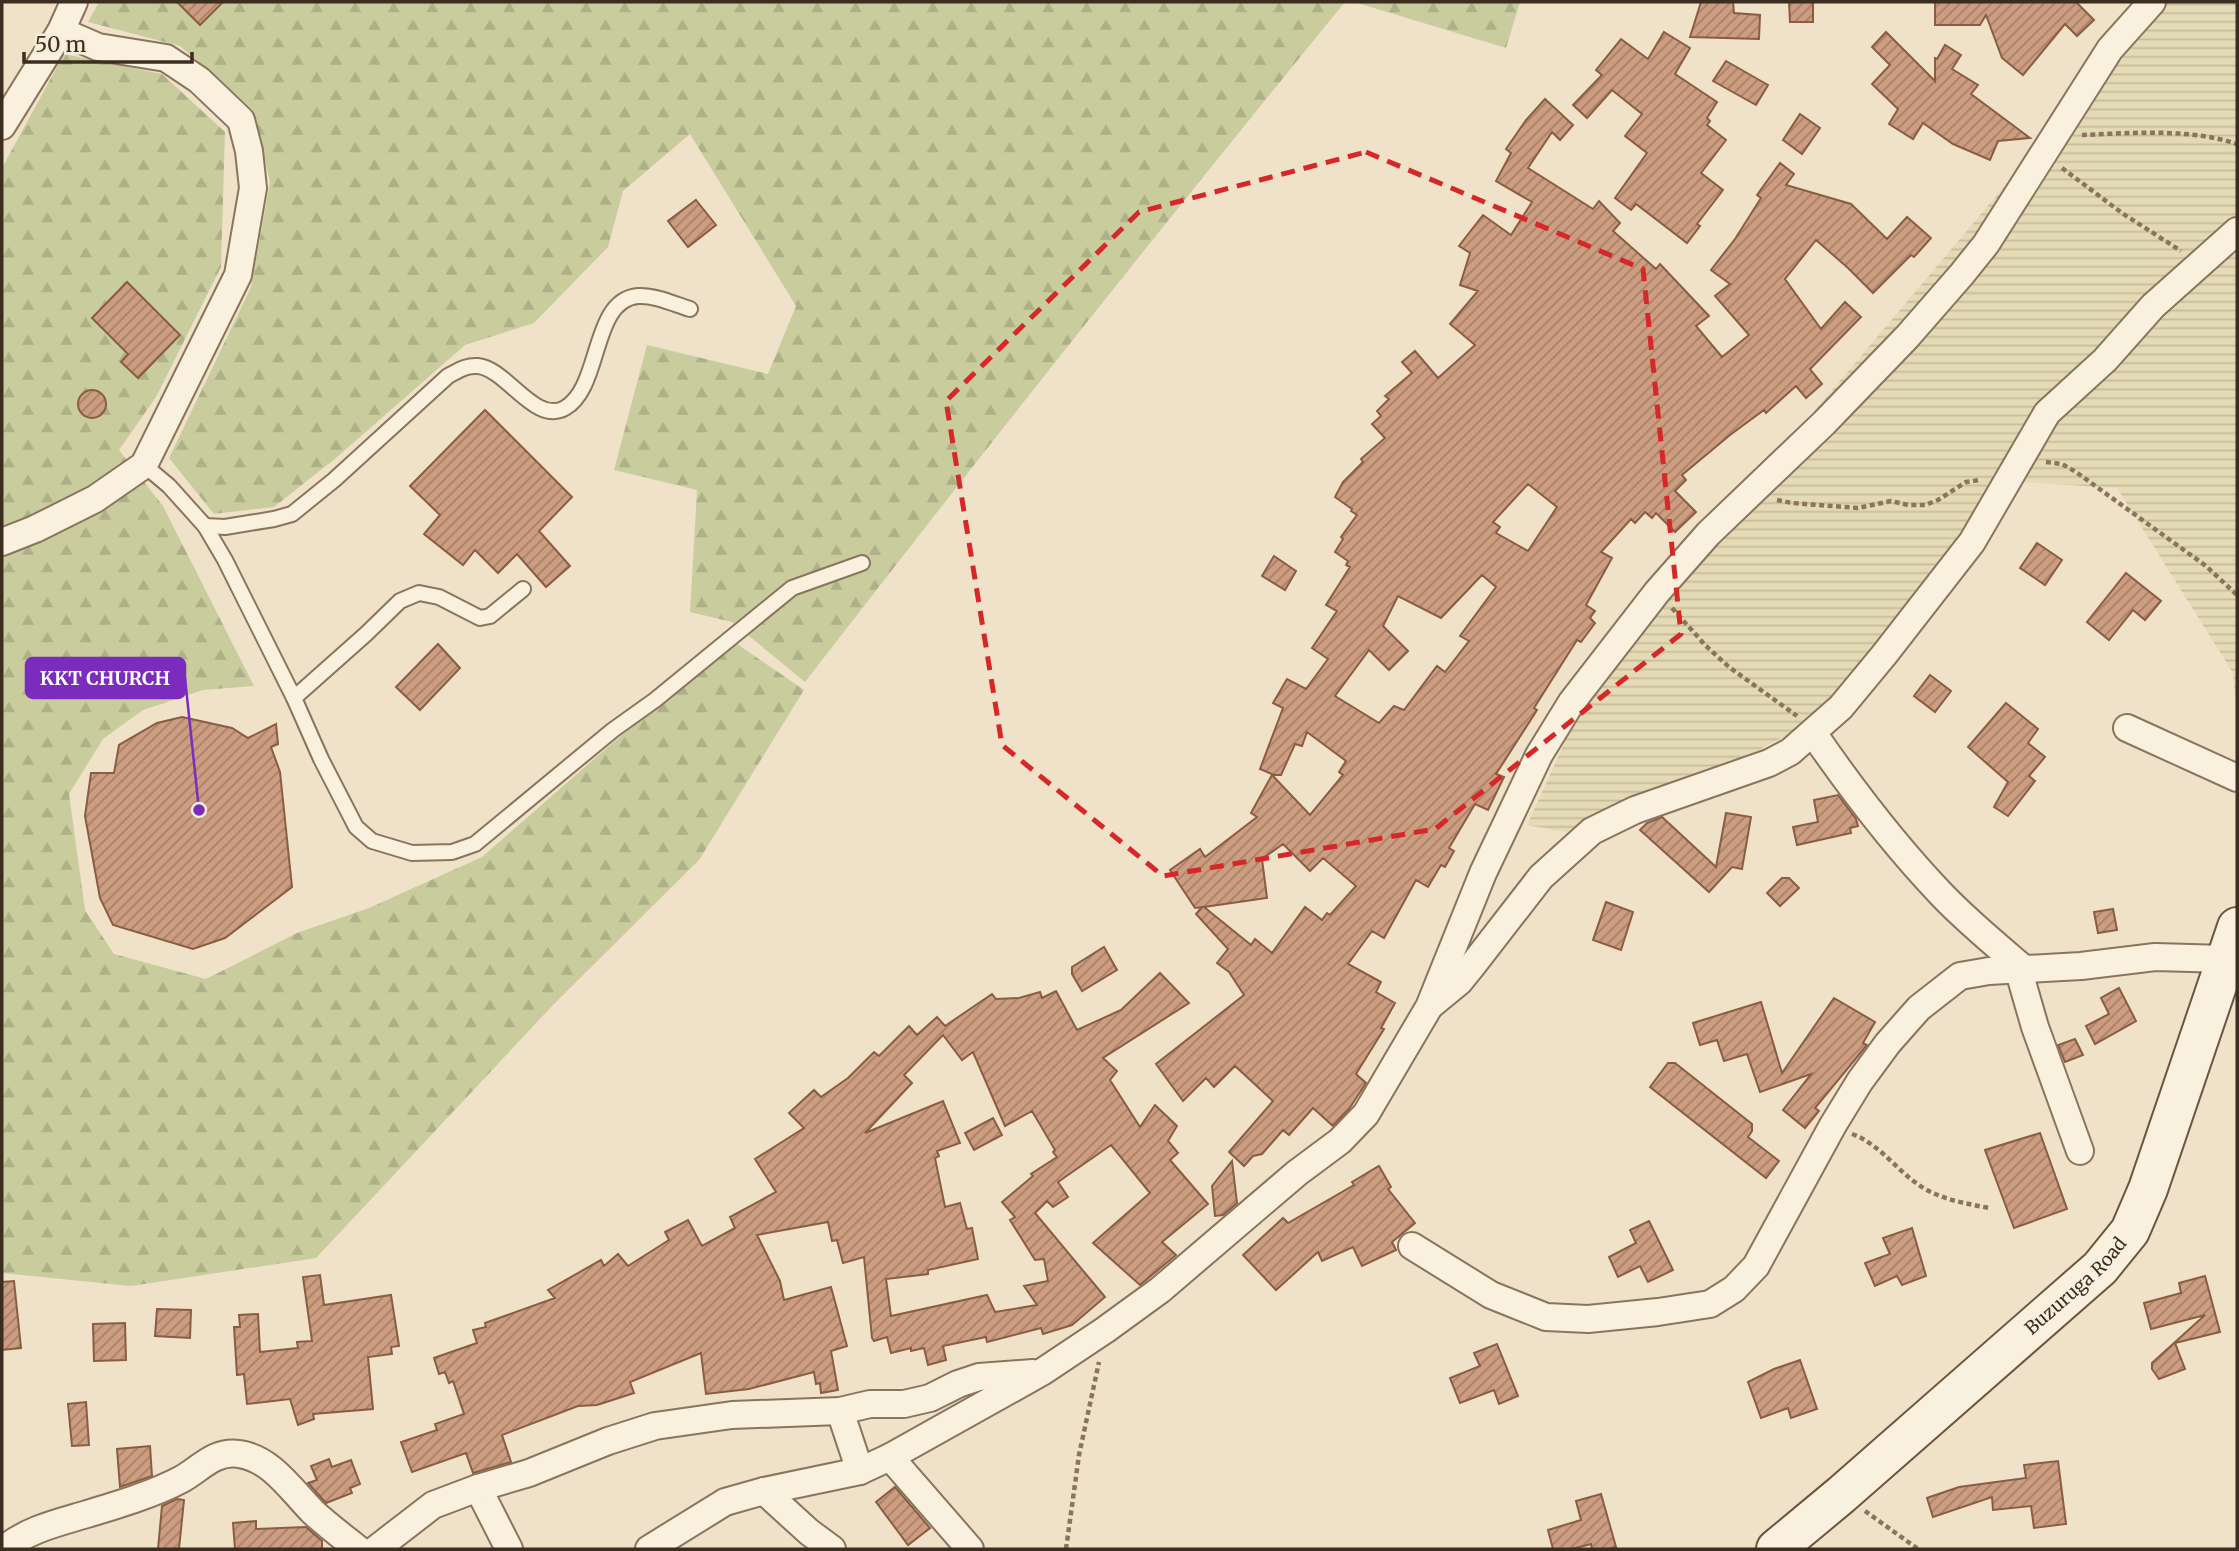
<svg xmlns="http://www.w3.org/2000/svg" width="2239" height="1551" viewBox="0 0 2239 1551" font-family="Merriweather,serif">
<defs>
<pattern id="farmland-rules" width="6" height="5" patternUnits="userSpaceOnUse" patternTransform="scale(1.75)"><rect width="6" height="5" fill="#e4dbb6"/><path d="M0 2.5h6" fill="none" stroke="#c4bc9c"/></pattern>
<pattern id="forest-firs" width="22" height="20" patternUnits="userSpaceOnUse" patternTransform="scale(1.75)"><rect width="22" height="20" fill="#c9cd9d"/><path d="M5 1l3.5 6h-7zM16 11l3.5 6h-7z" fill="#aeb087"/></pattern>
<pattern id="building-hatch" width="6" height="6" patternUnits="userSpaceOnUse" patternTransform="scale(1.75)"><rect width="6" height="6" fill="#cc9d80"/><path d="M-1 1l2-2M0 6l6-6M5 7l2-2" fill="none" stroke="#a78068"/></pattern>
</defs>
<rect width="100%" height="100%" fill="#efe2c9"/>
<path fill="url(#farmland-rules)" d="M2160 2H2237V721L2233 673 2117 488 2006 481 1857 698 1595 837 1527 825 1600 665Z"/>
<g fill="url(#forest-firs)">
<path d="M99 2H1345C1162 226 982 453 805 682L732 622 690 612 697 490 614 470 647 345 768 374 796 306 690 134 623 191 608 247 534 323 465 345 336 458 274 507 214 514 169 458 251 287 270 182 252 109 180 46 88 22Z"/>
<path d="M1354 2H1520L1506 48Z"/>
<path d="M64 54 162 74 225 132 221 267 156 397 119 450 163 506 254 686 203 690 143 710 103 739 69 794 85 910 114 954 206 979 297 933 369 908 482 857 602 752 733 641 804 690 699 860 553 1005 316 1258 131 1286 2 1273V168Z"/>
</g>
<g fill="url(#building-hatch)" stroke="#8a5d43" stroke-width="2" fill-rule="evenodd">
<path d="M177 2H223L200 25Z"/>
<path d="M1701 2H1733L1734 13 1760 15 1759 39 1690 37Z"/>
<path d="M1789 2H1813V22H1790Z"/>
<path d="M1935 2H2076L2094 20 2077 36 2065 24 2023 75 2002 58 1986 15 1980 25H1935Z"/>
<path d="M1664 32 1690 48 1675 74 1717 102 1707 118 1710 121 1707 125 1726 140 1701 173 1723 190 1697 224 1700 226 1687 243 1636 204 1631 210 1615 198 1647 153 1625 136 1642 114 1612 90 1587 118 1573 105 1602 75 1596 70 1621 39 1648 59Z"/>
<path d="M1886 32 1935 81V58L1937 59 1945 45 1961 55 1952 69 1978 85 1971 94 2030 138 1998 141 1990 160 1953 144 1923 123 1913 139 1889 124 1898 109 1872 84 1890 65 1872 47Z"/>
<path d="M1726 61 1768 85 1756 105 1713 81Z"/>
<path d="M1545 99 1573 125 1560 140 1552 132 1528 168 1593 209 1599 201 1620 223 1613 231 1656 269 1660 264 1709 316 1696 326 1722 357 1749 335 1715 296 1730 284 1711 270 1735 239 1761 198 1757 195 1780 163 1794 174 1786 185 1851 204 1887 239 1907 217 1931 238 1914 257 1911 255 1873 293 1848 268 1816 240 1785 279 1821 329 1845 302 1861 317 1810 369 1822 384 1806 398 1796 386 1766 413 1764 410 1730 435 1682 475 1686 480 1675 491 1696 512 1675 532 1656 513 1652 518 1645 512 1635 523 1631 519 1601 552 1612 558 1586 605 1595 611 1590 618 1595 623 1581 642 1577 640 1534 708 1537 710 1496 774 1504 777 1488 810 1475 804 1449 848 1454 851 1445 867 1441 865 1428 887 1416 880 1384 938 1372 931 1348 964 1381 982 1376 992 1395 1003 1381 1028 1384 1029 1356 1074 1366 1083 1349 1109 1333 1126 1313 1108 1289 1135 1283 1130 1262 1154 1253 1156 1244 1166 1229 1152 1273 1101 1235 1066 1214 1087 1206 1078 1183 1101 1156 1064 1244 995 1229 972 1217 963 1228 949 1196 914 1202 907 1195 908 1170 870 1200 849 1205 857 1257 817 1251 813 1272 775 1310 815 1343 775 1339 772 1346 761 1307 732 1302 746 1295 744 1281 775H1274L1260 769 1283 708 1273 703 1287 679 1306 689 1328 659 1312 648 1337 611 1326 605 1350 567 1346 565 1348 561 1335 552 1343 539 1341 537 1357 515 1351 511 1352 509 1335 497 1343 482 1363 462 1361 459 1385 438 1372 424 1381 416 1377 411 1389 399 1385 396 1412 373 1402 362 1415 351 1438 378 1475 345 1450 324 1478 291 1460 285 1470 253 1459 246 1483 215 1511 235 1532 202 1496 181 1511 153 1506 149 1526 120ZM1528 484 1557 507 1528 551 1496 533 1500 527 1493 522ZM1482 575 1496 587 1460 636 1469 641 1445 672 1437 666 1404 710 1394 706 1379 723 1335 696 1369 650 1389 670 1408 651 1383 626 1398 596 1441 618ZM1283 844 1310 871 1323 858 1356 886 1330 915 1327 913 1322 920 1305 907 1272 953 1255 939 1251 945 1204 907 1267 898 1262 859Z"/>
<path d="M1800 114 1820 128 1802 154 1783 140Z"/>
<path d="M696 200 716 225 688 247 668 221Z"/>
<path d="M127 282 180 335 138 378 121 362 128 354 92 318Z"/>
<circle cx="92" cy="404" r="14"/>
<path d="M485 410 572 497 539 531 570 566 546 587 517 554 498 573 475 550 463 565 424 534 440 515 410 486Z"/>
<path d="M2037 543 2062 560 2045 585 2020 568Z"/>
<path d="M1274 556 1296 571 1285 590 1262 576Z"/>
<path d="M2126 573 2161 601 2145 620 2133 610 2109 640 2087 622Z"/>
<path d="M438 644 460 668 420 710 396 687Z"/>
<path d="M1930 675 1951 691 1935 712 1914 696Z"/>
<path d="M2006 703 2038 729 2028 743 2045 757 2029 776 2035 781 2008 816 1994 807 2008 782 1968 747Z"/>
<path d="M182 717 232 728 248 738 276 724 278 744 271 747 280 772 292 887 225 938 193 949 113 925 100 898 85 816 91 773H114L119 745 157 723Z"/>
<path d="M1838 795 1856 819 1858 826 1850 828 1851 833 1797 845 1793 827 1818 822 1814 800Z"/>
<path d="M1726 813 1751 817 1742 869 1732 867 1709 892 1640 830 1647 823 1662 817 1716 867Z"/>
<path d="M1782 878H1789L1799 888 1780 906 1767 893Z"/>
<path d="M1606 902 1633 912 1621 950 1593 940Z"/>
<path d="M2113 909 2117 930 2098 933 2094 912Z"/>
<path d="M1104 947 1117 970 1082 991 1072 974V967Z"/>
<path d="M1160 973 1189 1003 1103 1058 1117 1071 1110 1080 1140 1127 1155 1105 1177 1126 1168 1141 1178 1153 1170 1160 1208 1204 1162 1242 1176 1255 1140 1285 1093 1243 1150 1193 1111 1145 1058 1182 1068 1197 1053 1207 1047 1201 1035 1213 1105 1297 1072 1325 1043 1334 1041 1328 987 1342 986 1337 943 1346 946 1360 928 1365 924 1348 911 1351V1348L891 1353 887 1337 874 1341 872 1338 864 1257 843 1263 837 1240 832 1241 828 1222 757 1235 780 1281 784 1300 831 1287 847 1346 831 1351 838 1390 821 1393 820 1383 816 1384 814 1372 749 1389 706 1394 701 1353 630 1382 634 1393 597 1405 578 1406 502 1435 511 1462 473 1473 466 1453 412 1472 401 1442 437 1430 435 1424 464 1414 453 1381 449 1383 445 1372 439 1374 434 1358 477 1343 473 1330 486 1327 485 1323 555 1298 548 1290 601 1260 604 1266 618 1254 628 1266 669 1240 665 1232 688 1220 702 1246 735 1228 730 1217 776 1192 755 1159 804 1128 789 1113 814 1090 821 1097 848 1078 874 1052 879 1056 909 1026 917 1035 937 1017 945 1026 992 994 996 999 1019 998 1040 992 1042 998 1056 991 1077 1030 1121 1010ZM943 1035 962 1060 973 1052 1005 1126 1032 1111 1055 1150 1053 1152 1057 1157 1031 1174 1033 1176 1002 1202 1015 1217 1010 1220 1035 1260 1044 1259 1048 1281 1024 1286 1037 1305 995 1312 987 1295 891 1316 886 1279 928 1274V1270L978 1259 972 1228 967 1229 960 1203 945 1207 935 1158 939 1156 937 1151 960 1143 943 1101 865 1133 912 1083 904 1075Z"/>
<path d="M2119 988 2136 1021 2095 1044 2086 1026 2109 1014 2101 998Z"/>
<path d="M1834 998 1875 1022 1863 1043 1867 1045 1815 1108 1819 1111 1805 1128 1783 1110 1811 1074 1760 1092 1747 1054 1724 1061 1717 1040 1700 1045 1693 1023 1761 1002 1782 1073Z"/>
<path d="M2075 1039 2083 1055 2065 1062 2058 1045Z"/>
<path d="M1668 1063H1675L1752 1124V1131L1748 1137 1779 1161 1766 1178 1650 1087Z"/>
<path d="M993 1118 1002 1135 974 1150 965 1133Z"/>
<path d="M2040 1133 2067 1209 2014 1228 1985 1150Z"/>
<path d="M1232 1161 1237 1203 1223 1215 1215 1216 1212 1186Z"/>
<path d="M1379 1166 1391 1187 1388 1189 1415 1223 1392 1242 1396 1250 1362 1266 1353 1247 1322 1261 1318 1252 1276 1290 1243 1255 1283 1218 1288 1223 1354 1185 1352 1182Z"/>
<path d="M1649 1221 1673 1270 1648 1282 1640 1266 1618 1277 1609 1257 1636 1243 1630 1230Z"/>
<path d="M1912 1228 1926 1276 1902 1285 1897 1276 1875 1286 1865 1263 1890 1254 1883 1238Z"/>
<path d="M320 1275 324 1305 391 1295 399 1346 391 1347 392 1354 368 1357 373 1409 313 1414 314 1419 298 1425 290 1399 247 1404 244 1374 237 1375 234 1327H240L239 1315 258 1314 260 1352 298 1348 297 1342 312 1341 303 1277Z"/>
<path d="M2205 1276 2220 1332 2175 1343 2185 1369 2159 1379 2152 1369V1363L2205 1315 2151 1329 2144 1303 2181 1293 2179 1283Z"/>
<path d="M14 1281 21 1348 2 1350V1282Z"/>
<path d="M157 1309 191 1310 190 1338 155 1336Z"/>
<path d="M125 1323 126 1360 94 1361 93 1324Z"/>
<path d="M1497 1344 1518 1396 1499 1404 1494 1390 1460 1403 1450 1378 1480 1366 1474 1353Z"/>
<path d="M1800 1360 1817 1409 1791 1418 1788 1408 1761 1418 1748 1382 1774 1369Z"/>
<path d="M86 1402 89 1445 72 1446 68 1404Z"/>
<path d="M150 1446 152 1476 120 1487 117 1449Z"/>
<path d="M329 1459 332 1467 351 1460 360 1484 350 1488 352 1493 326 1503 308 1483 317 1480 311 1466Z"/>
<path d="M2058 1461 2066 1524 2034 1528 2031 1506 1993 1510 1992 1497 1933 1517 1927 1498 1959 1487 2026 1478 2024 1465Z"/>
<path d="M895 1487 930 1528 908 1545 876 1502Z"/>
<path d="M1601 1494 1616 1547 1607 1549H1592L1591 1544 1572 1549H1553L1548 1530 1581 1520 1576 1501Z"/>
<path d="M177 1499 184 1500 179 1549H158L162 1506Z"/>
<path d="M256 1521V1529L306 1527 322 1541V1549H235L233 1523Z"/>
</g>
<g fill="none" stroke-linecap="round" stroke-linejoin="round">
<defs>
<g id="service">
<path d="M144 465 169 486 205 526 225 560 294 698 321 759 356 827 372 841 412 853 452 852 475 844 613 730 655 700 792 588 862 563"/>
<path d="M205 526 225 527 274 519 292 514 334 480 448 376C458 371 466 365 478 366 507 369 535 425 565 408 602 387 591 300 638 296 655 295 674 304 690 309"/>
<path d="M294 698 366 634 400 601 419 593 439 597 480 618 490 616 523 589"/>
</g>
<g id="minor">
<path d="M2 126 61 31 74 2"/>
<path d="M2 542 35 529 95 499 144 465 238 275 253 188 249 151 241 120 199 80 166 58 98 47 61 31"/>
<path d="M2127 728 2237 778"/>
<path d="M1813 733C1853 791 1895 846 1943 896 1968 922 1996 945 2023 968"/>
<path d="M2018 968 2035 1027 2080 1151"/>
<path d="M1431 1005 1459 982 1472 966 1541 877 1592 831 1635 810 1769 763 1790 752 1841 707 1884 655 1972 542 2047 413 2105 360 2153 306 2237 231"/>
<path d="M1412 1246 1491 1295 1546 1317 1588 1319 1658 1312 1710 1304 1734 1289 1756 1266 1833 1125 1860 1081 1888 1043 1919 1008 1960 976 1989 971 2081 966 2155 957 2226 959"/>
<path d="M840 1411 860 1471"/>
<path d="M890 1457 970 1549"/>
<path d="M478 1488 509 1549"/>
<path d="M764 1491 809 1532 832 1549"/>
<path d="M4 1549C29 1529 57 1523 87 1514 117 1505 154 1494 182 1479 200 1469 215 1450 239 1454 271 1458 292 1491 313 1512 327 1525 343 1537 358 1549"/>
<path d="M376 1549 433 1505 478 1488 529 1473 608 1441 655 1426 732 1415 840 1411 870 1404H904L930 1398 958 1384 979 1377 1033 1373"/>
<path d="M649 1549 725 1502 764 1491 860 1471 890 1457 1042 1372 1105 1330 1160 1290 1297 1173 1340 1141 1366 1114 1429 1007 1483 873 1539 755 1571 703 1657 592 1708 534 1824 423 1907 337 1962 274 1986 244 2110 49 2152 2"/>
</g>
<g id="secondary">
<path id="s1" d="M1776 1549 1841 1495 2100 1268 2130 1231 2148 1189 2237 927"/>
</g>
</defs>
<use href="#service" stroke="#8b745e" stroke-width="18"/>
<use href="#minor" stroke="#8b745e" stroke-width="30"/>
<use href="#secondary" stroke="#6d5540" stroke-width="42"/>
<g stroke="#8b745e" stroke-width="4.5" stroke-dasharray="5 3.5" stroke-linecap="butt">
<path d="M2082 135C2132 133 2189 128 2237 144"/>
<path d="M2062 168 2122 213 2181 251"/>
<path d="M2046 462 2062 464 2076 472 2206 566 2237 595"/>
<path d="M1777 500 1792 503 1858 508 1891 501 1908 505H1925L1938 500 1966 482 1980 480"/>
<path d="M1672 608 1706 646 1729 667 1797 716"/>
<path d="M1852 1134C1883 1145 1901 1178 1931 1192 1949 1201 1969 1204 1989 1208"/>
<path d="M1865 1511 1918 1549"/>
<path d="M1066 1549 1079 1455 1099 1362"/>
</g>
<use href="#service" stroke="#f9f0dd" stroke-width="14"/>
<use href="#minor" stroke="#f9f0dd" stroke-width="26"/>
<use href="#secondary" stroke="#f9f0dd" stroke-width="38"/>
</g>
<path fill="none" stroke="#d62828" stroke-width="5" stroke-dasharray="14 9" stroke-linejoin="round" d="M1366 152 1643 269 1681 634 1435 829 1163 876 1002 745 946 401 1139 212Z"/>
<g text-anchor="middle" stroke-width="6" stroke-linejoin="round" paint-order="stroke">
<g font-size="18" fill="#3c2d21" stroke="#f6edd9">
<text dy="6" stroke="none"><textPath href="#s1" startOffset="399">Buzuruga Road</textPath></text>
</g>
</g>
<path fill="none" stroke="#7b2cbf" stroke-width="2.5" d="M199 810L185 678"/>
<circle fill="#7b2cbf" stroke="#f6edd9" stroke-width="2.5" cx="199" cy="810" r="7"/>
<rect fill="#7b2cbf" stroke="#7b2cbf" stroke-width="2.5" x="26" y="658" width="159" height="40" rx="7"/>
<g font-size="19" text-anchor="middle" font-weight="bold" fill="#fff">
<text x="105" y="685">KKT CHURCH</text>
</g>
<rect width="2239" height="1551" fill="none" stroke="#3c2d21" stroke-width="7"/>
<path d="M24 52v10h168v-10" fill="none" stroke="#3c2d21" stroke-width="3.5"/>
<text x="35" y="52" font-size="21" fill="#3c2d21" stroke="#f6edd9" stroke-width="5" paint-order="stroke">50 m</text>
</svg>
